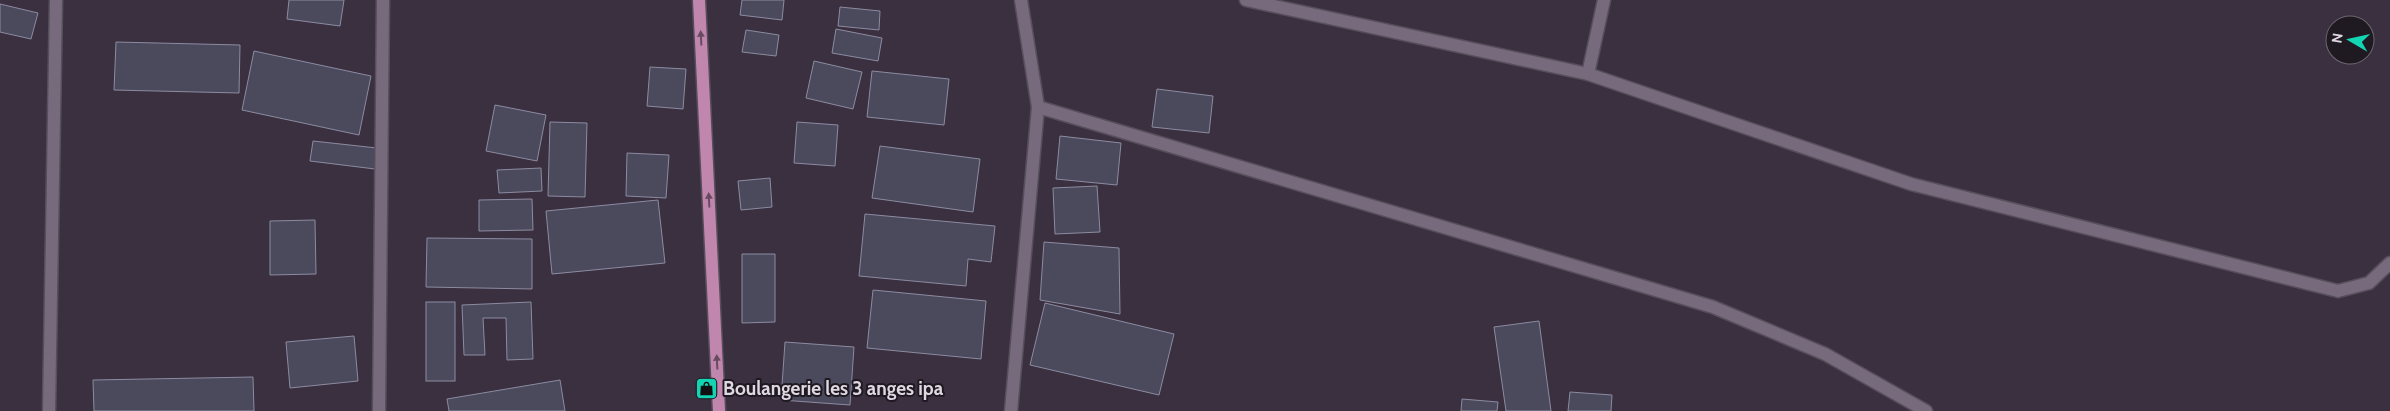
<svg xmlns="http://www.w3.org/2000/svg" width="2390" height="411" viewBox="0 0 2390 411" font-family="Cabin,sans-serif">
<rect width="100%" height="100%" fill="#3b3040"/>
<g fill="#4b4a5d" stroke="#8c8ba1">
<path d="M289 0H344L340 26 287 19Z"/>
<path d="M742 0H784L782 20 740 15Z"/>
<path d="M0 4 38 13 31 39 0 32Z"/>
<path d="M840 7 880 11 879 30 838 26Z"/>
<path d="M836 29 882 38 878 61 832 53Z"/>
<path d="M746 30 779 35 776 56 742 52Z"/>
<path d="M116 42 240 45 239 93 114 90Z"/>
<path d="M254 51 371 76 359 135 242 110Z"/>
<path d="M814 61 862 72 853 109 806 98Z"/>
<path d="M650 67 686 69 683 109 647 106Z"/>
<path d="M872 71 949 79 944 125 867 117Z"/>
<path d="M1157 89 1213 96 1209 133 1152 127Z"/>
<path d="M495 105 546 115 537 161 486 151Z"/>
<path d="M550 122 587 123 585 197 548 196Z"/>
<path d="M797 122 838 125 835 166 794 163Z"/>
<path d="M1060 136 1121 143 1117 185 1056 179Z"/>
<path d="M313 141 377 148 375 169 310 161Z"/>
<path d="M880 146 980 159 973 212 872 198Z"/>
<path d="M627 153 669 155 666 198 626 196Z"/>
<path d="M541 168 542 191 499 193 497 170Z"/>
<path d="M770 178 772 207 741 210 738 181Z"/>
<path d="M1097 186 1100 232 1055 234 1053 188Z"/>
<path d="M532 199 533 230 479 231V200Z"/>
<path d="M658 200 665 263 552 274 546 211Z"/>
<path d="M865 214 995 226 991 262 968 259 966 286 859 276Z"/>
<path d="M315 220 316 274 270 275V221Z"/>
<path d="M427 238 532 239V289L426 287Z"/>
<path d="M1044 242 1119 248 1120 314 1040 300Z"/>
<path d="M742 254H775V322L742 323Z"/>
<path d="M873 290 986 301 981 359 867 348Z"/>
<rect x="426" y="302" width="29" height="79"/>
<path d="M531 302 533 359 507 360 506 318H483L485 355H464L462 305Z"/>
<path d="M1045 303 1174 334 1159 395 1030 365Z"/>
<path d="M1539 321 1551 411H1506L1494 327Z"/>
<path d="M354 336 358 381 290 388 286 342Z"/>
<path d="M785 342 854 347 850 405 781 400Z"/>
<path d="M253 377 254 411H94L93 380Z"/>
<path d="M560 380 565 411H449L447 399Z"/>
<path d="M1570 392 1612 395 1611 411H1568Z"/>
<path d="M1462 399 1498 402 1497 411H1461Z"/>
</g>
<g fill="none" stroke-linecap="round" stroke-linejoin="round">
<defs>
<g id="minor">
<path d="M1246 0 1588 74 1911 184 2338 291 2369 283 2390 263"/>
<path d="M1588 74 1604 0"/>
<path d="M1038 107 1713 307 1825 354 1926 411"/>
<path d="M49 411 56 0"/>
<path d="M379 411 383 0"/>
<path d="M1011 411 1038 107 1021 0"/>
</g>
<path id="major" d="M699 0 719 411"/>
</defs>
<use href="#minor" stroke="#574e5b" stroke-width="15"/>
<use href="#major" stroke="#574e5b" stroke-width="15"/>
<use href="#minor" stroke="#766a7c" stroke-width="12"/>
<use href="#major" stroke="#c186ae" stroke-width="12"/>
</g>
<defs><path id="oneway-solid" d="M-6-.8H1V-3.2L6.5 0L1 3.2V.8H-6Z" transform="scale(1.25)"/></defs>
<g fill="#684b60">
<use href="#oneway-solid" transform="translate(701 38) rotate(-93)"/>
<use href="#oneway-solid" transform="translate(709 200) rotate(-93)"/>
<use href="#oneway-solid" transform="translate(717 362) rotate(-93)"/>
</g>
<defs>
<symbol id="shop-square" viewBox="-11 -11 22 22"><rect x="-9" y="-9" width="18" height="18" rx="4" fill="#14d5b3" stroke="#1f1a21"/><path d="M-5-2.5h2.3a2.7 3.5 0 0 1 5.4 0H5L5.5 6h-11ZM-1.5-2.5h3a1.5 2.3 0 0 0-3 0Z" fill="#111"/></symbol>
</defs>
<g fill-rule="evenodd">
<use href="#shop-square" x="694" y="376" width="25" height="25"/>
</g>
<g text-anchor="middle" stroke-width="4" stroke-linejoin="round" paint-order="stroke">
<g font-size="19" font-weight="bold" fill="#dfd8e2" stroke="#1f1a21" text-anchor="start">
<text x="723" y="395">Boulangerie les 3 anges ipa</text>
</g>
</g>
<g transform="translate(2350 40) rotate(279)"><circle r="24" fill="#1f1a21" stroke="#6c666e"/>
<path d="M0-4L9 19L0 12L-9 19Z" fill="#14d5b3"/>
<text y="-8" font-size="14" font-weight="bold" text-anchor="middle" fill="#dfd8e2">N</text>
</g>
</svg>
